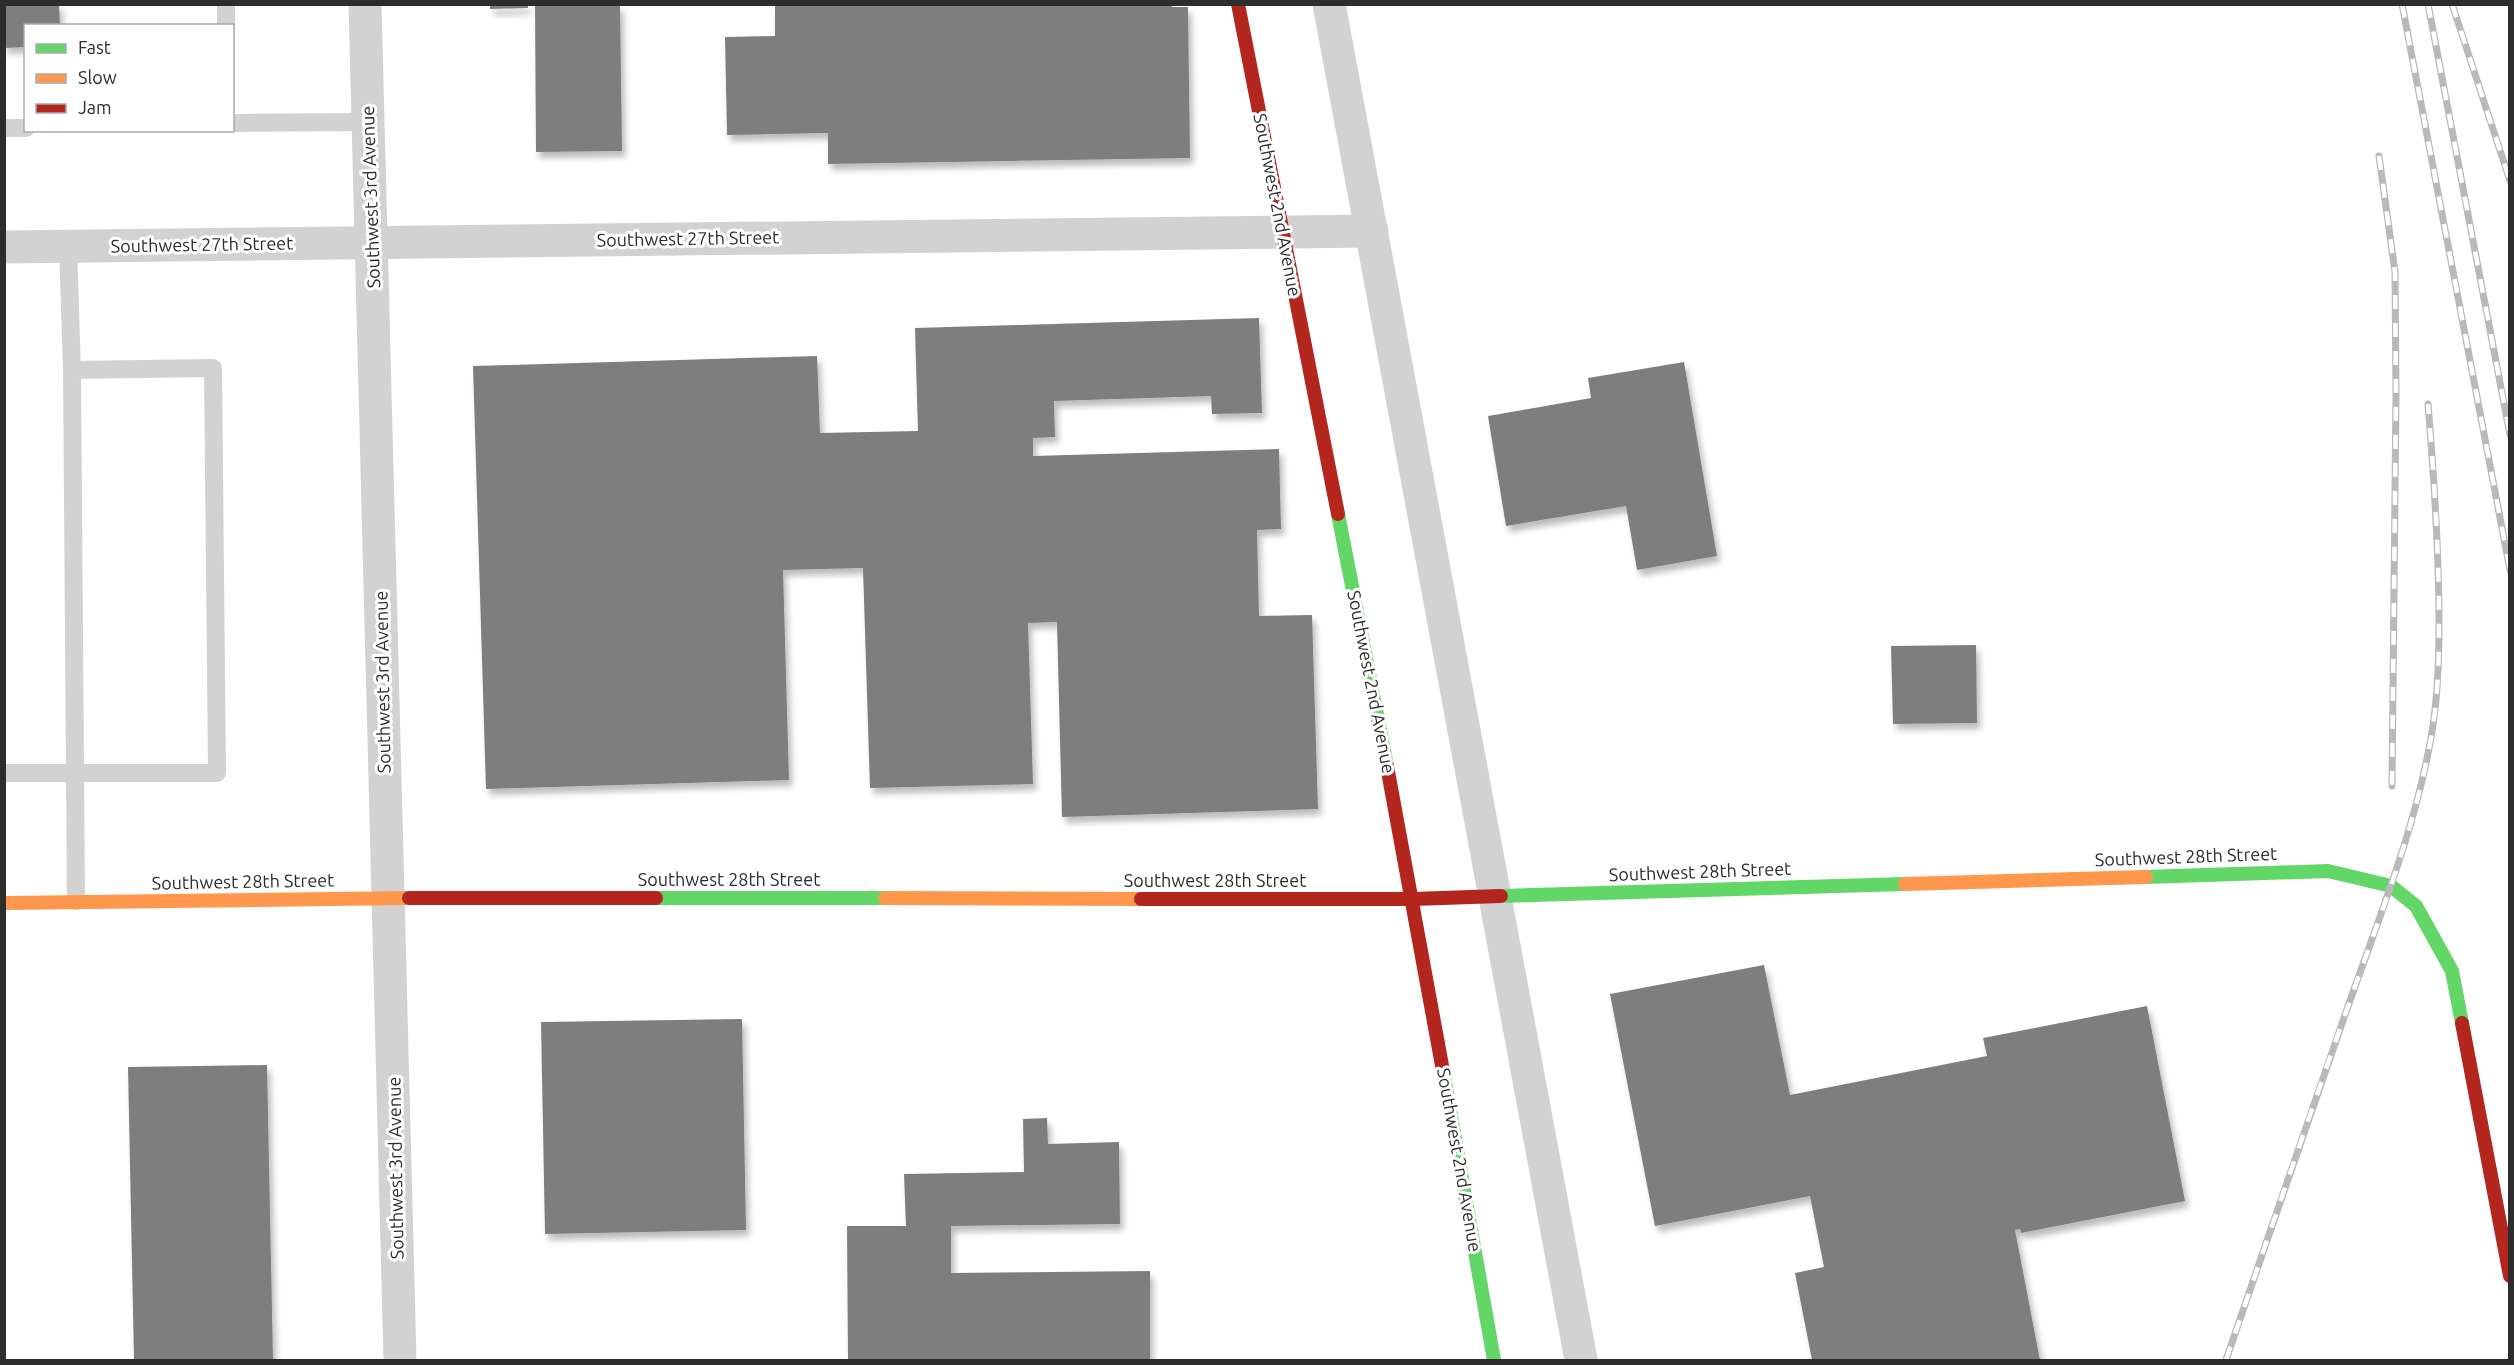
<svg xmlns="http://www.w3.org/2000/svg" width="2514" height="1365" viewBox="0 0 2514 1365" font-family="Ubuntu,sans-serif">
<defs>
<filter id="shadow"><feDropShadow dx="3.5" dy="6" stdDeviation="3" flood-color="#0004"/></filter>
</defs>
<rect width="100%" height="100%" fill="#fff"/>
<g fill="#7e7e7e" filter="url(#shadow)">
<path d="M4 4H59L60 26H26V47L4 48Z"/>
<path d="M490 4H528V8L490 9Z"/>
<path d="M775 4H1172V7H1188L1190 158 828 164V133L727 135 725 37 775 36Z"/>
<path d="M535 5H620L622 151 536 152Z"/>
<path d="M1259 318 1262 413 1212 414 1211 396 1054 401 1055 437 1033 438V456L1279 449 1281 529 1257 530 1259 616 1312 615 1318 809 1062 817 1057 622 1028 623 1033 784 870 788 863 568 783 570 789 780 486 789 473 366 817 356 820 433 918 431 915 328Z"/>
<path d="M1684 362 1717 556 1637 570 1626 506 1506 526 1488 416 1591 398 1588 378Z"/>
<path d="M1976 645 1977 723 1893 724 1891 646Z"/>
<path d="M1764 965 1790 1095 1987 1056 1983 1038 2147 1006 2185 1201 2021 1233 2020 1229 2015 1230 2040 1360H1812L1795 1273 1824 1267 1810 1196 1655 1226 1610 994Z"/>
<path d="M742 1019 746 1230 545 1234 541 1022Z"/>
<path d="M267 1065 273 1360H134L128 1067Z"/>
<path d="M1047 1118 1048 1144 1119 1142 1120 1224 951 1226V1273L1150 1271V1360H848L847 1226H906L904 1174 1024 1172 1023 1119Z"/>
</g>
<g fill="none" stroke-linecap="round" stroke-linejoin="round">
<g stroke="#d2d2d2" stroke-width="18">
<path d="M226 4V26"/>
<path d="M232 123 369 122"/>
<path d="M4 128H26"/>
<path d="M68 246 72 370"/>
<path d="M4 773H217L213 368 72 370 76 901"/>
</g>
<g stroke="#d2d2d2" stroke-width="33">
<path d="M365 4 400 1360"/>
<path d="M1329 4 1581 1360"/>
<path d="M4 247 1372 231"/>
</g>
<g stroke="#63d668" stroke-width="14">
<path d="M1338 514 1387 766"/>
<path d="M2146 877 2328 871 2391 886 2416 906 2452 971 2462 1023"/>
<path d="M1501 896 1905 884"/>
<path d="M656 898H885"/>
<path d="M1443 1071 1494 1360"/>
</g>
<g stroke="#ff974d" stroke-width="14">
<path d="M1905 884 2146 877"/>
<path d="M885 898 1141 899"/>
<path d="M4 903 409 898"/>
</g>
<g stroke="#b3261e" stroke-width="14">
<path d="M1238 4 1338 514"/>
<path d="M1387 766 1443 1071"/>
<path d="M409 898H656"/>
<path d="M1141 899H1413L1501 896"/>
<path d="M2462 1023 2510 1276"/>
</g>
<defs>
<g id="rail">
<path d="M2402 4 2510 570"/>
<path d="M2428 4 2510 435"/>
<path d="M2452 4 2510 181"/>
<path d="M2379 156 2395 272 2396 395 2392 786"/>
<path d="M2226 1360C2266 1244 2305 1128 2346 1012 2378 920 2416 828 2432 732 2438 696 2439 659 2439 623 2439 549 2434 477 2428 404"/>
</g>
</defs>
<use href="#rail" stroke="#b9b9b9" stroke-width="7"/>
<use href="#rail" stroke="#fff" stroke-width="4.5" stroke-dasharray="14" stroke-linecap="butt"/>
</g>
<g text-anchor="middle" stroke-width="6" stroke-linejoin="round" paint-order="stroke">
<g font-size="18" fill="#2d2d2d" stroke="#fff">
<text transform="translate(371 197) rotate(-92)" y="6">Southwest 3rd Avenue</text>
<text transform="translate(1277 205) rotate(79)" y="6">Southwest 2nd Avenue</text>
<text transform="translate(688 239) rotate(-1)" y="6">Southwest 27th Street</text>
<text transform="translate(202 245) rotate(-1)" y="6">Southwest 27th Street</text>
<text transform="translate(383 682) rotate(-91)" y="6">Southwest 3rd Avenue</text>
<text transform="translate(1371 682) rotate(79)" y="6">Southwest 2nd Avenue</text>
<text transform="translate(2186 857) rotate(-2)" y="6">Southwest 28th Street</text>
<text transform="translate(1700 872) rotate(-2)" y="6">Southwest 28th Street</text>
<text x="729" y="886">Southwest 28th Street</text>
<text x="1215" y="887">Southwest 28th Street</text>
<text transform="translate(243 882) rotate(-1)" y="6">Southwest 28th Street</text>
<text transform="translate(1459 1160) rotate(80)" y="6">Southwest 2nd Avenue</text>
<text transform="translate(396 1168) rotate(-91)" y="6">Southwest 3rd Avenue</text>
</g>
</g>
<rect width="2514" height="1365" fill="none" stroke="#2d2d2d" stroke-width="12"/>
<rect x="24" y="24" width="210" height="108" fill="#ffffff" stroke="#ababab" stroke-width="1.5"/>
<rect x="36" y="44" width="30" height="9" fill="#63d668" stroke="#ababab" stroke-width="1.5"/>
<text x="78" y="54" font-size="18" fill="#2d2d2d">Fast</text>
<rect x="36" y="74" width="30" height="9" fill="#ff974d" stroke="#ababab" stroke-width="1.5"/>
<text x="78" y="84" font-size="18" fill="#2d2d2d">Slow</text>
<rect x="36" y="104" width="30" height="9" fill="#b3261e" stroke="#ababab" stroke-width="1.5"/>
<text x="78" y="114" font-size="18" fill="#2d2d2d">Jam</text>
</svg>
